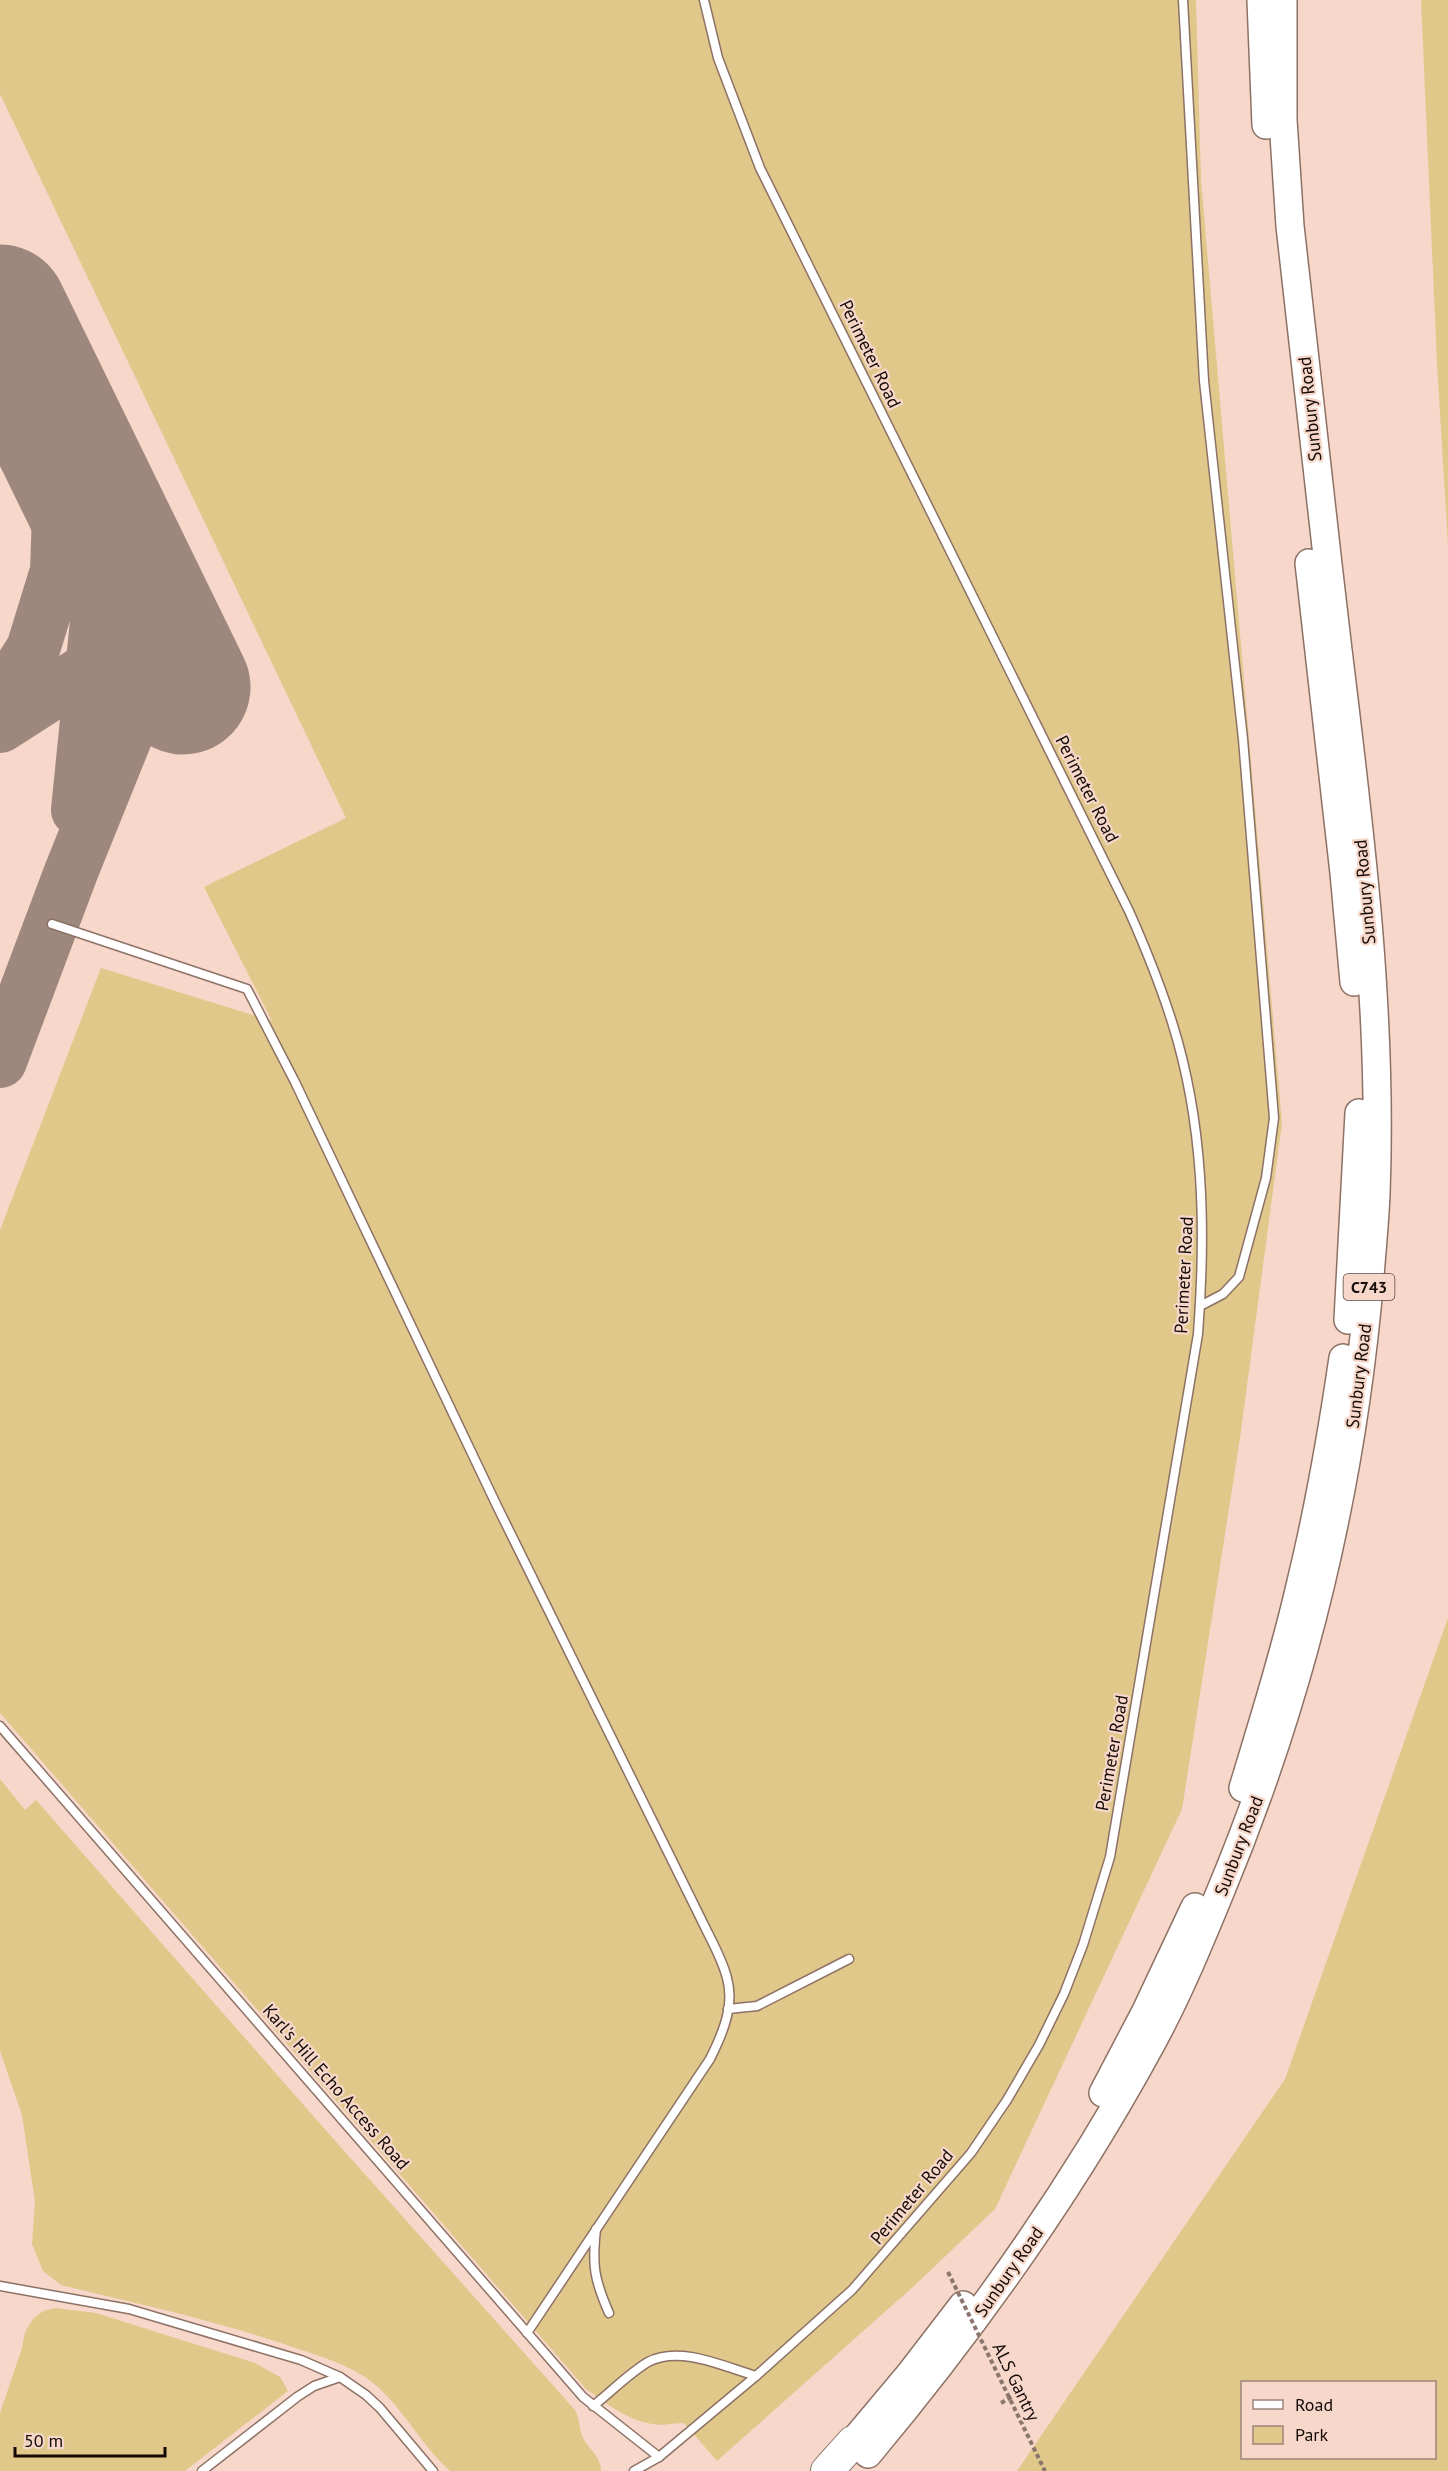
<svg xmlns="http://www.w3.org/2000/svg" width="1448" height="2471" viewBox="0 0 1448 2471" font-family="'PT Sans',sans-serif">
<rect width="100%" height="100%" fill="#f6d7c9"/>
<g fill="#dfc88a" fill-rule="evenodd">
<path d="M0 0H1196L1201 180 1282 1123 1240 1438 1182 1809 995 2209 914 2286 717 2461 684 2423C674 2423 662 2426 652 2424 627 2420 606 2403 586 2389L0 1713V1230L101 968 272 1021 204 887 346 818 0 94Z"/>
<path d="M1421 0H1448V544L1437 363Z"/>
<path d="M1448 1618V2471H1017L1285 2079ZM1242 2382H1434V2458H1242Z"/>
<path d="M0 1779 25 1810 36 1800 329 2134 575 2410C580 2419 579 2429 583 2438 589 2450 601 2456 601 2471H450C419 2443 400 2401 365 2377 339 2360 309 2353 281 2343 209 2319 134 2303 61 2285L43 2271 32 2244 35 2202 22 2115 0 2051Z"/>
<path d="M56 2308 96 2313 255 2363 280 2377 288 2391 185 2471H0V2413L22 2348 25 2332 33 2319 43 2311Z"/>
</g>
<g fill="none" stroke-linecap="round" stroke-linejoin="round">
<g stroke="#9e877d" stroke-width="54">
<path d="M0 701 33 649 57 571 60 485 43 401"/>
<path d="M0 726 154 627 156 653 154 666 71 872 0 1061"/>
<path d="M78 810 101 582 85 487"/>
</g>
<path stroke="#9e877d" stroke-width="135" d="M0 312 183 687"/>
<defs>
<g id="service">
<path d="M1183 0 1204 381 1243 739 1274 1118 1266 1178 1239 1277 1223 1294 1200 1306"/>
<path d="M52 924 247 989 295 1082 497 1506 701 1919C710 1938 722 1958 727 1978 735 2006 722 2035 710 2059L527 2333"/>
<path d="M0 1726 583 2397 659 2457"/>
<path d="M728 2009 757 2006 849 1959"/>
<path d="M596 2229C592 2265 594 2279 609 2313"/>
<path d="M0 2286 129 2309 301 2360 340 2377 366 2395 380 2408 433 2471"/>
<path d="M593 2406C611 2392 628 2374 648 2362 680 2345 725 2367 756 2376"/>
<path d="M202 2471 297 2397 314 2386 340 2377"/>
<path d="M634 2471 659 2457 756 2376 852 2290 971 2153 1007 2100 1039 2045 1064 1994 1083 1945 1110 1857 1198 1334C1206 1229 1204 1123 1172 1022 1160 984 1145 947 1129 911L760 168 718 58 704 0"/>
</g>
<g id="primary">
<path d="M1261 0 1266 125"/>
<path d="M1309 563 1344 873 1354 982"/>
<path d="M1348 1320 1359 1113"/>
<path d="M1243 1788C1264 1719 1285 1651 1301 1582 1319 1508 1332 1433 1343 1358"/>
<path d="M1103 2093 1146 2011 1195 1907"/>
<path d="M853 2442 910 2374 963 2305"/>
<path d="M868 2454C975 2326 1070 2193 1150 2046 1177 1997 1198 1946 1219 1895 1302 1697 1352 1489 1370 1276 1372 1249 1375 1221 1376 1193 1383 1012 1360 830 1338 650 1321 509 1307 368 1290 226L1283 120V0"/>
</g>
<path id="motorway" d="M827 2471 853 2442"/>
</defs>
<use href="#service" stroke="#8d7165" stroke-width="11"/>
<use href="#primary" stroke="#8d7165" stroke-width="30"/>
<use href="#motorway" stroke="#8d7165" stroke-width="34"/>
<path stroke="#8b766d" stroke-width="4" stroke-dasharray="4.5 3" stroke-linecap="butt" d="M1001 2403 1017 2394"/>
<use href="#service" stroke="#fff" stroke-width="8"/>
<use href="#primary" stroke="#fff" stroke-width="27"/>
<use href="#motorway" stroke="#fff" stroke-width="32"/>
<path stroke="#8b766d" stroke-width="4" stroke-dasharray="4.5 3" stroke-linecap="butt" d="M948 2272 1045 2471"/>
</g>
<g text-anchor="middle" stroke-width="4.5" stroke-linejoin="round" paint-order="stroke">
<rect fill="#f6d7c9" stroke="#584840" stroke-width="1.5" x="1343.5" y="1274" width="51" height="26" rx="4.5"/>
<g font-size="16" font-weight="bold" fill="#140a06">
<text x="1369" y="1293">C743</text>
</g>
<g font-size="18" fill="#140a06" stroke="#f6d7c9">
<text transform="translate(870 354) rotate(64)" y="6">Perimeter Road</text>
<text transform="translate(1310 409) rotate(-96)" y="6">Sunbury Road</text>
<text transform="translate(1087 789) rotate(63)" y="6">Perimeter Road</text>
<text transform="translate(1365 892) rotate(-95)" y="6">Sunbury Road</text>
<text transform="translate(1184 1275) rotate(-87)" y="6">Perimeter Road</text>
<text transform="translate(1359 1376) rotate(-83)" y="6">Sunbury Road</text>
<text transform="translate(1112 1753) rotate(-80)" y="6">Perimeter Road</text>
<text transform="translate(1239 1846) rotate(-69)" y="6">Sunbury Road</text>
<text transform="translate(336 2087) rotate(49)" y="6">Karl's Hill Echo Access Road</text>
<text transform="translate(912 2197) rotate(-50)" y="6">Perimeter Road</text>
<text transform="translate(1009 2272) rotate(-55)" y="6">Sunbury Road</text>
<text transform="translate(1016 2382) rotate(64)" y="6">ALS Gantry</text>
</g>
</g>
<rect x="1241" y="2381" width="195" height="78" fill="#f6d7c9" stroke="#9c857b" stroke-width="1.5"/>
<rect x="1253" y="2400" width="30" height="9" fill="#ffffff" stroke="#9c857b" stroke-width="1.5"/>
<text x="1295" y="2411" font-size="18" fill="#140a06">Road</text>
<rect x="1253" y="2426" width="30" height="18" fill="#dfc88a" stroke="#9c857b" stroke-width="1.5"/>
<text x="1295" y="2441" font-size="18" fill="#140a06">Park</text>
<path d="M15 2447v9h150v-9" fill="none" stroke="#140a06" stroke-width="3"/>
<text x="24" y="2447" font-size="18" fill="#140a06" stroke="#f6d7c9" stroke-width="4.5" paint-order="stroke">50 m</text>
</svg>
